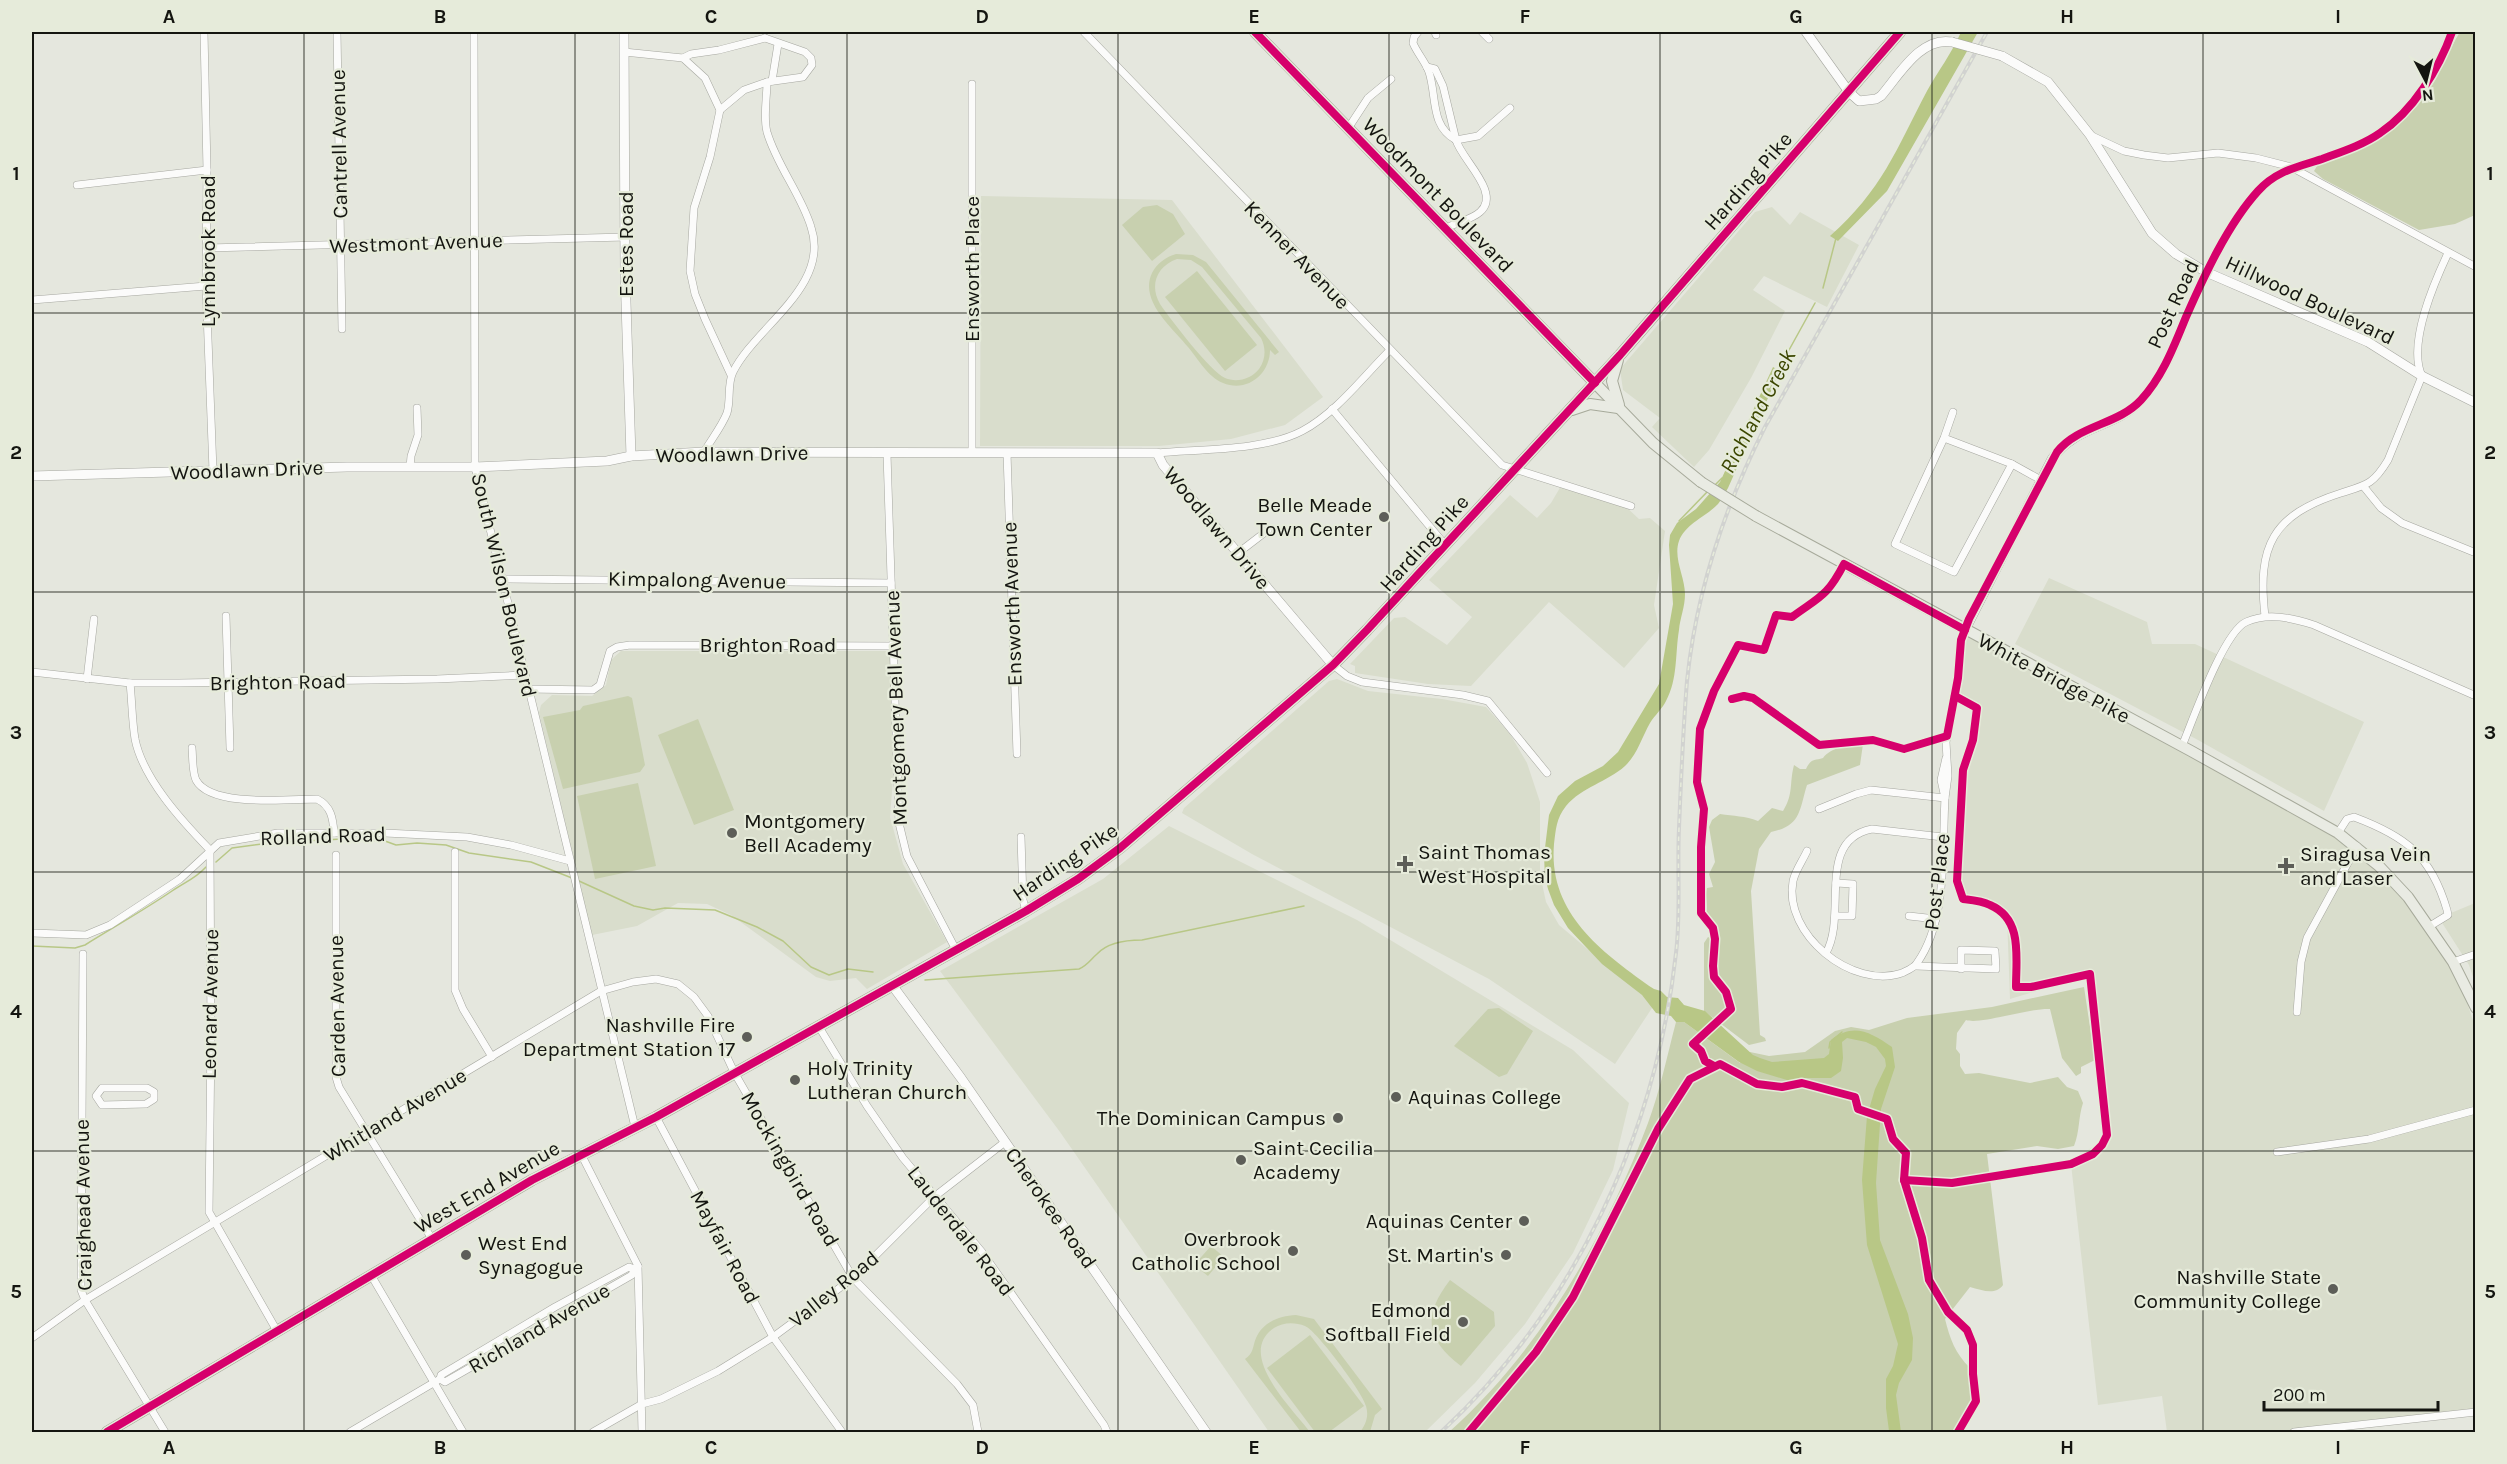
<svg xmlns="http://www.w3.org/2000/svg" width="2507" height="1464" viewBox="0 0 2507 1464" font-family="Karla,sans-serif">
<rect width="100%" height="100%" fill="#e5e7de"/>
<g fill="#d9ddcc">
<path d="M981 196 1172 200 1323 397 1285 425 1231 439 1159 446H980Z"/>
<path d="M1772 207 1790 225 1800 212 1859 245 1827 307 1764 276 1753 290 1785 311 1751 378 1709 450 1694 467 1652 427 1660 418 1623 390 1620 369 1755 212Z"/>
<path d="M1561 486 1625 506 1639 519 1650 518 1665 531 1654 605 1659 628 1624 668 1549 602 1471 686 1428 684 1355 673V666L1350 664 1394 618 1405 617 1447 645 1472 617 1429 580 1510 495 1537 518 1551 503Z"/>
<path d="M2049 578 2147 622 2152 644H2195L2364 722 2324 811 2198 740 2015 644Z"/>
<path d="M1965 630 2322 824 2392 880 2453 962 2476 1029 2475 1412 2287 1432H2167L2162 1396 2098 1405 2071 1164 2107 1135 2090 975 2010 999 2007 916 1963 899 1957 881 1963 770 1973 740 1977 708 1955 696Z"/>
<path d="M621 651H890L894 766 890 817 903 864 947 942 867 989 856 978 830 981 816 977 731 915 707 904 678 903 637 926 592 935 539 713 541 705 552 695 592 696 606 685 611 660Z"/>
<path d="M1337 679 1368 691 1442 699 1486 707 1510 734 1527 763 1540 802V874L1546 902 1559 925 1654 1005 1615 1064 1489 979 1252 854 1182 813 1184 808 1329 681Z"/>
<path d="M1169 826 1357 920 1573 1050 1629 1103 1613 1170 1573 1253 1525 1324 1475 1383 1425 1432H1269L1060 1132 940 971 1103 879Z"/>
<path d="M2475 903V983L2469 965 2439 918Z"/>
</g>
<g fill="#c8d0af" fill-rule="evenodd">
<path d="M2460 32H2475V215L2455 224 2419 230 2323 179 2314 171 2317 166C2360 151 2401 131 2427 93 2441 74 2448 51 2460 32Z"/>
<path d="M1157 205 1173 214 1185 234 1152 261 1122 225 1143 207Z"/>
<path d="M1176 254 1193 255 1206 262 1279 352 1275 355 1270 350C1270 374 1247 393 1223 383 1208 377 1198 359 1188 347 1172 327 1139 301 1152 273 1157 263 1166 257 1176 254ZM1177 259 1191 260 1202 267 1261 338C1266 348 1266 359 1259 369 1251 379 1237 383 1225 378 1210 371 1171 320 1160 304 1149 285 1157 266 1177 259Z"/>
<path d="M1197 271 1257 345 1225 371 1165 297Z"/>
<path d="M628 696 632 698 645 765 640 772 563 789 543 717 580 710 583 706Z"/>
<path d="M698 719 734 810 694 825 658 735Z"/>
<path d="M1863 744 1860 765 1807 785C1799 811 1801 826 1771 832L1759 849 1751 891 1760 1035 1765 1038 1766 1041 1749 1045 1704 1011V943L1708 937 1718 942 1714 926 1706 914C1709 905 1704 897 1707 888L1713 887 1709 874 1715 862 1709 827 1712 820 1720 814C1734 816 1745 816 1758 821L1772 808 1783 811C1794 793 1789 784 1794 765L1800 769H1806C1811 758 1814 761 1823 758 1831 747 1850 745 1863 744Z"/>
<path d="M638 783 656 866 595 879 577 796Z"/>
<path d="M2084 987 2095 1060 2081 1067V1073L2076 1076 2062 1058 2050 1009C2028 1008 1980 1025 1966 1020L1957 1033 1956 1049 1960 1054V1066L1965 1074 1979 1073 2030 1083 2058 1077 2067 1087 2078 1091 2083 1103C2078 1118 2080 1131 2074 1146L2058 1149 2037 1146 1987 1154 2003 1285C1995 1296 1982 1290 1970 1287L1945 1319C1950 1339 1955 1353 1970 1368L1973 1398 1955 1432H1449C1540 1351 1605 1237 1648 1123 1660 1091 1667 1056 1676 1022H1684L1740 1063 1750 1052 1769 1056 1805 1052 1835 1031 1851 1027 1869 1030 1907 1018 1992 1007Z"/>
<path d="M1499 1008 1533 1031 1507 1074 1499 1077 1454 1046 1488 1009Z"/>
<path d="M1211 1246 1224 1257 1208 1276 1194 1265Z"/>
<path d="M1450 1280 1494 1312 1495 1326 1461 1366C1425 1339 1423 1315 1450 1280Z"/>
<path d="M1296 1315 1314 1319 1382 1409 1375 1415 1370 1432H1360C1366 1424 1369 1416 1366 1406 1363 1393 1317 1331 1305 1326 1295 1322 1283 1322 1274 1328 1235 1354 1293 1409 1310 1432H1301L1245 1359C1254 1353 1252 1348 1256 1338 1263 1322 1279 1316 1296 1315Z"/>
<path d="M1310 1335 1364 1406 1329 1432H1315L1267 1368Z"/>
</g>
<g fill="#b8c786">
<path d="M1961 32H1978L1887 191 1838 241 1830 236C1882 190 1896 150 1927 91 1938 71 1952 53 1961 32Z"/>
<path d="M1773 367 1780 371 1728 488C1725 493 1722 499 1718 504 1707 516 1685 524 1679 541 1673 558 1685 577 1685 594 1685 607 1680 618 1679 630 1675 654 1678 679 1666 701 1662 709 1655 715 1650 723 1642 737 1637 755 1625 766 1607 782 1582 787 1566 806 1556 819 1556 829 1554 844 1548 914 1603 953 1654 989L1661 991 1667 997 1678 998 1684 1005 1705 1011 1753 1055 1760 1058 1772 1062 1824 1058 1829 1054 1831 1040C1854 1022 1871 1033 1892 1047L1895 1067 1881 1109 1876 1183 1880 1240 1908 1314 1913 1338 1912 1360 1899 1383 1896 1395 1901 1432H1889V1431L1886 1408V1379L1893 1366 1898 1344 1867 1245 1862 1180 1867 1116 1875 1089 1886 1066 1885 1059 1876 1047 1866 1042 1847 1038 1842 1042 1843 1058 1841 1071 1831 1078H1800L1790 1081 1757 1071 1739 1062 1684 1022H1676L1671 1016 1656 1013 1642 995 1602 964 1568 928 1554 905 1548 889 1545 877 1544 856 1549 815 1558 796 1575 781 1603 766 1618 752 1659 684 1673 604 1669 545 1670 535 1677 523 1696 509 1720 482Z"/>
</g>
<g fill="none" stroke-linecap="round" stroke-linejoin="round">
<g stroke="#b8c786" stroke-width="1.5">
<path d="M1823 288 1836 238"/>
<path d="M1778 370 1815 303"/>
<path d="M1715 485 1722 478"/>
<path d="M1679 521 1707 492"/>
<path d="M216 862 232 848 270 843 342 839 385 841 396 845 417 843 446 845 469 853 531 862 572 878"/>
<path d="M579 881 634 906 653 910 665 908 715 910 757 927 783 941 811 967 829 975 848 969 873 972"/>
<path d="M32 946 75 948 85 945C114 927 144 910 172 891 185 882 195 879 206 867"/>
<path d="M925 980 1079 969C1088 965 1090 960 1097 954 1108 942 1127 940 1142 940L1304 906"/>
<path d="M1829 1048 1830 1042 1842 1032"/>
</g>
<defs>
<g id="street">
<path d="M204 32 207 170 206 286 213 471"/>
<path d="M337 32 342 329"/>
<path d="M474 32 475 467 635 1127"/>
<path d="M1084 32 1502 465 1631 506"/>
<path d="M1418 32 1414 37 1413 43C1417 53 1425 61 1429 72 1437 97 1430 126 1456 140"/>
<path d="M1435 32 1436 35"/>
<path d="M1482 32 1489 39"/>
<path d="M624 52 683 58 705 78 720 110 710 157 694 208 690 271 695 294 705 319 731 375"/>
<path d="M683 58 691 54 719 50 765 38"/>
<path d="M1427 67 1435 69 1443 86 1456 140"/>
<path d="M772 81 778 44"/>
<path d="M972 84V453"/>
<path d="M720 110 744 90 767 82 803 77 812 65 811 58 805 52 765 38"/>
<path d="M1349 127 1368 98 1391 79"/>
<path d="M2090 135 2124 151 2144 155 2168 158 2218 153 2256 158 2291 167 2476 267"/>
<path d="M77 185 207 170"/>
<path d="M1445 229C1456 222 1471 220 1480 212 1502 193 1461 159 1456 140L1478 136 1510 108"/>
<path d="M207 248 626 237"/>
<path d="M32 300 206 286"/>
<path d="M1332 409 1446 546"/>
<path d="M1944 438 2012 464 1954 572 1895 544 1944 438 1953 412"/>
<path d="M704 452C711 440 722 426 727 413 731 400 727 384 733 372 756 326 831 286 811 227 801 194 777 166 767 132 763 117 767 97 767 82"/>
<path d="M1007 453 1017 754"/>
<path d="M1157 453C1200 449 1264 451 1302 431 1336 413 1363 377 1389 351"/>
<path d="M887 454 899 823 907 856 956 950"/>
<path d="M2012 464 2041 480"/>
<path d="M410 467 411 456 418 435 417 408"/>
<path d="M2364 487 2381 508 2402 523 2476 553"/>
<path d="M1238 553 1268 530"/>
<path d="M502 579 891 583"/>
<path d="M226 616 230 748"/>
<path d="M2265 616C2257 546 2272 515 2341 493 2366 485 2373 485 2388 460L2422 376C2407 344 2434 283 2448 253"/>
<path d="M1333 665 1347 676 1362 682 1463 695 1488 701 1547 773"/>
<path d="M32 672 130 683H179L437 679 524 675"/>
<path d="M87 679 94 619"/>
<path d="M130 683C132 701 132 721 135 739 143 779 182 821 210 850L211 1036 209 1212 277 1331"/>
<path d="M528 689 593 690 600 685 610 651 617 647 630 645 893 646"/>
<path d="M2182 746C2193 720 2223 633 2246 622 2268 612 2292 618 2314 625L2476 696"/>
<path d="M192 748C193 758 192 771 196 780 211 808 290 799 317 799 331 806 333 818 334 833"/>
<path d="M1946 758 1941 780 1945 798 1948 776 1946 742 1958 678 1961 640 1965 630"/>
<path d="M2338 833 2347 819 2354 817C2405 836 2431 855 2447 910L2448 915 2430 926"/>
<path d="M1021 837 1023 900 1026 911"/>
<path d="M1807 851C1803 860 1795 871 1793 881 1783 934 1852 990 1902 973 1908 970 1914 968 1917 963 1948 920 1942 849 1945 798L1871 790 1856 794 1819 809"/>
<path d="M455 852V990L463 1009 492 1057"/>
<path d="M336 855V1077L339 1087 432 1239"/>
<path d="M1835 916H1852L1853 884 1836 883"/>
<path d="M1909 916 1936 919"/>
<path d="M32 933 86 935 110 925 180 879 219 843 278 833H385L467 837 511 845 570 861"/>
<path d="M1826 953C1848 915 1815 840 1872 829L1943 837"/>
<path d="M83 954 81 1290 85 1300 165 1432"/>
<path d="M2453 962 2476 954"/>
<path d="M1916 966 1996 969 1995 951 1961 950V969"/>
<path d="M2297 1012 2301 962 2307 938 2357 846"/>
<path d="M819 1027 867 1106 903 1158 982 1252 1104 1425 1107 1432"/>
<path d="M102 1088H147L154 1092V1099L146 1104 102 1105 96 1096Z"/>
<path d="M656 1117 773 1337 842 1432"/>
<path d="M2277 1152 2369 1139 2476 1110"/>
<path d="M581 1154 638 1266 642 1432"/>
<path d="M371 1275 463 1432"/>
<path d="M32 1338 85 1300 601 991 633 982 656 979 678 984 694 997 708 1016 734 1072 853 1278 957 1384 973 1405 978 1432"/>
<path d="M440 1379 445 1382 632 1275 634 1269"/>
<path d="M350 1432 440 1379 441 1375 555 1307 629 1267 634 1269 638 1266"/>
<path d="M593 1432 642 1404 661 1399 718 1371 773 1337 853 1278 934 1197 1005 1142"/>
<path d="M2294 1432 2476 1412"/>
</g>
<g id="secondary">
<path d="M624 32 625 272 631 456"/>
<path d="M1806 32 1849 92 1859 101 1876 99 1881 96C1899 75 1921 36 1952 42"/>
<path d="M2002 56 2048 82 2090 135 2152 233 2176 254 2206 272 2368 342 2422 376 2476 403"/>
<path d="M32 476 347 467H475L607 461 631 456 704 452 1157 453 1163 465 1333 665"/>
<path d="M1965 630 2052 459C2075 425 2116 428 2141 400 2163 376 2174 346 2186 317 2204 276 2228 224 2258 191 2276 171 2297 167 2322 159 2341 152 2363 145 2380 133 2413 111 2439 69 2452 32"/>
<path d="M892 985 961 1078 1206 1432"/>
</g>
<g id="primary">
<path d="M1255 32 1653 443 1701 482"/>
<path d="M1618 360 1612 381 1619 405"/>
<path d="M1572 410 1590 404 1618 408"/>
<path d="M1756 516 2191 751 2338 833 2379 866 2408 897 2453 962 2476 1008"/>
<path d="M107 1432 532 1180 656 1117 1026 911 1078 879 1120 848 1333 665 1367 630 1620 355 1900 32"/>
</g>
</defs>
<use href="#street" stroke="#a6a7a0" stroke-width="8"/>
<use href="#secondary" stroke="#a6a7a0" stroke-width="10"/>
<use href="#primary" stroke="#a7aa9b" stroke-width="12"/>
<use href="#street" stroke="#fbfbfa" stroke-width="7"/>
<use href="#secondary" stroke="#fbfbfa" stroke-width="9"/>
<use href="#primary" stroke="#e9ebe3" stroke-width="10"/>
<defs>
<path id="rail" d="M1441 1432C1575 1308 1656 1134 1676 953 1681 912 1677 870 1679 828 1681 779 1683 730 1687 681 1696 593 1725 506 1765 427L1987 32"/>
</defs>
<use href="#rail" stroke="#d1d2d0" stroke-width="4"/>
<use href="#rail" stroke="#e6ebda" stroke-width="1.5" stroke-dasharray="4.5" stroke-linecap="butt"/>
<defs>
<path id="secondary-bridge" d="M1952 42 2002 56"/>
<path id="primary-bridge" d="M1701 482 1756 516"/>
</defs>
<use href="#secondary-bridge" stroke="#a6a7a0" stroke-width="10" stroke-linecap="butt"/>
<use href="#primary-bridge" stroke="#a7aa9b" stroke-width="12" stroke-linecap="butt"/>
<use href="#secondary-bridge" stroke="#fbfbfa" stroke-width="9"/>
<use href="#primary-bridge" stroke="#e9ebe3" stroke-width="10"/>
<defs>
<g id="cycleway">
<path d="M1255 32 1595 383"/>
<path d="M1732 699 1744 696 1753 698 1819 745 1873 740 1904 749 1947 736 1958 678 1961 640 1969 619 2057 452C2078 425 2118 425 2141 400 2163 376 2174 346 2186 317 2204 276 2228 224 2258 191 2276 171 2297 167 2322 159 2341 152 2363 145 2380 133 2413 111 2439 69 2452 32"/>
<path d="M1714 1066 1705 1061 1701 1051 1693 1044 1731 1009 1726 992 1714 977 1713 966 1715 939 1713 928 1701 913V847L1704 809 1697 782 1700 729 1714 691 1738 645 1764 650 1776 615 1792 617C1819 597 1827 597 1844 564L1965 630"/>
<path d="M1904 1180 1952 1183 2071 1164 2093 1154 2102 1145 2107 1135 2090 974 2031 987H2016C2016 957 2023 919 1990 905 1982 901 1971 900 1963 899L1957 881 1963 770 1973 740 1977 708 1955 696"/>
<path d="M107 1432 532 1180 656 1117 1026 911 1078 879 1120 848 1333 665 1367 630 1620 355 1900 32"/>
<path d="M1469 1432 1536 1352 1573 1297 1658 1129 1690 1079 1720 1064 1757 1084 1782 1087 1802 1083 1855 1097 1858 1109 1887 1119 1893 1139 1906 1153 1904 1180 1922 1238 1929 1280 1948 1312 1967 1330 1973 1345V1374L1976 1401 1958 1432"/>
</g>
</defs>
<use href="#cycleway" stroke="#e6ebda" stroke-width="11"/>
<use href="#cycleway" stroke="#d6006c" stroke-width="8"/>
</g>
<path fill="none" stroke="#141510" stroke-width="1.5" stroke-opacity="0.55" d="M304 32V1432M575 32V1432M847 32V1432M1118 32V1432M1389 32V1432M1660 32V1432M1932 32V1432M2203 32V1432M32 313H2476M32 592H2476M32 872H2476M32 1151H2476"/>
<g fill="#5d5e58" stroke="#e6ebda" stroke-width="2">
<circle cx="1384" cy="517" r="6"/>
<circle cx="732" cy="833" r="6"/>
<path d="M1402 855h6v6h6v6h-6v6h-6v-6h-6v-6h6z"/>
<path d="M2283 857h6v6h6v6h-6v6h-6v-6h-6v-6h6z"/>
<circle cx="747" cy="1037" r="6"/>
<circle cx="795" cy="1080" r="6"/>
<circle cx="1396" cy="1097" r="6"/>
<circle cx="1338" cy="1118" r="6"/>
<circle cx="1241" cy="1160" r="6"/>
<circle cx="1524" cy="1221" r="6"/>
<circle cx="1293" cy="1251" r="6"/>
<circle cx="466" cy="1255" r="6"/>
<circle cx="1506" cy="1255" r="6"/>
<circle cx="2333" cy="1289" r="6"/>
<circle cx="1463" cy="1322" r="6"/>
</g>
<g text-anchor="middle" stroke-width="4.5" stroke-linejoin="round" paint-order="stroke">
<g font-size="21" fill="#141510" stroke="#e6ebda">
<text transform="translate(339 144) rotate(-91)" y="7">Cantrell Avenue</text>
<text transform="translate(1748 181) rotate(-49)" y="7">Harding Pike</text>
<text transform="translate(1438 195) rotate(46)" y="7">Woodmont Boulevard</text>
<text transform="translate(416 243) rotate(-2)" y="7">Westmont Avenue</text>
<text transform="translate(626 244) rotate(-90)" y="7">Estes Road</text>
<text transform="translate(208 251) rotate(-90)" y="7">Lynnbrook Road</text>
<text transform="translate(1297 255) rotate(46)" y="7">Kenner Avenue</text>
<text transform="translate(972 269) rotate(-90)" y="7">Ensworth Place</text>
<text transform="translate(2310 300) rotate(25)" y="7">Hillwood Boulevard</text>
<text transform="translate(2173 304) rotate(-65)" y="7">Post Road</text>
<text transform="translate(732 454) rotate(-1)" y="7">Woodlawn Drive</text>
<text transform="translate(247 470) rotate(-2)" y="7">Woodlawn Drive</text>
<text transform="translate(1217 528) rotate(50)" y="7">Woodlawn Drive</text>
<text transform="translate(1424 543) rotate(-48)" y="7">Harding Pike</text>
<text transform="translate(697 580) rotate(1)" y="7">Kimpalong Avenue</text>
<text transform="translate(504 585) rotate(77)" y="7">South Wilson Boulevard</text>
<text transform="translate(1012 604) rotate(-92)" y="7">Ensworth Avenue</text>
<text x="768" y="652">Brighton Road</text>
<text transform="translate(2054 678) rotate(28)" y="7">White Bridge Pike</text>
<text transform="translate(278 682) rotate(-1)" y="7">Brighton Road</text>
<text transform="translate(896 708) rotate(-92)" y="7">Montgomery Bell Avenue</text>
<text transform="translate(323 836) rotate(-2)" y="7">Rolland Road</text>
<text transform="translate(1065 862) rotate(-34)" y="7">Harding Pike</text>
<text transform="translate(1937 882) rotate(-83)" y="7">Post Place</text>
<text transform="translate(210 1004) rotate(-89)" y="7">Leonard Avenue</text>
<text transform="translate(337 1006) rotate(-91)" y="7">Carden Avenue</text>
<text transform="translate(395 1115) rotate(-31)" y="7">Whitland Avenue</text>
<text transform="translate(790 1169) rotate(60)" y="7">Mockingbird Road</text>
<text transform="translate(487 1187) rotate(-30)" y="7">West End Avenue</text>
<text transform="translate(83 1205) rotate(-91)" y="7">Craighead Avenue</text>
<text transform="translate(1051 1208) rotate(55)" y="7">Cherokee Road</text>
<text transform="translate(961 1231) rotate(52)" y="7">Lauderdale Road</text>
<text transform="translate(725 1247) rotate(62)" y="7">Mayfair Road</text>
<text transform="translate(834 1289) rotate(-39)" y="7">Valley Road</text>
<text transform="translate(539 1328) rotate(-30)" y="7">Richland Avenue</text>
</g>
<g font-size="21" fill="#141510" stroke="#e6ebda" text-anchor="end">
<text x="1372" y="512">Belle Meade<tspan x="1372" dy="24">Town Center</tspan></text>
<text x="744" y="828" text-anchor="start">Montgomery<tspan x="744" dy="24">Bell Academy</tspan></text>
<text x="1418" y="859" text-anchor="start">Saint Thomas<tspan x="1418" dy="24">West Hospital</tspan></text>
<text x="2300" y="861" text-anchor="start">Siragusa Vein<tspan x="2300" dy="24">and Laser</tspan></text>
<text x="735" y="1032">Nashville Fire<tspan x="735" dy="24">Department Station 17</tspan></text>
<text x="807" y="1075" text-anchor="start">Holy Trinity<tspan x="807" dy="24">Lutheran Church</tspan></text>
<text x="1408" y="1104" text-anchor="start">Aquinas College</text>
<text x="1326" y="1125">The Dominican Campus</text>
<text x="1253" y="1155" text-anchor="start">Saint Cecilia<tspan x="1253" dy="24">Academy</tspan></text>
<text x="1512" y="1228">Aquinas Center</text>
<text x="1281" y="1246">Overbrook<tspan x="1281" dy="24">Catholic School</tspan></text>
<text x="478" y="1250" text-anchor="start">West End<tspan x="478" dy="24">Synagogue</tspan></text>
<text x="1494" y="1262">St. Martin's</text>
<text x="2321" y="1284">Nashville State<tspan x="2321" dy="24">Community College</tspan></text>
<text x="1451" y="1317">Edmond<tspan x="1451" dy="24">Softball Field</tspan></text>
</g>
<g font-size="22" font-style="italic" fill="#3b4600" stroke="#e6ebda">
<text transform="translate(1757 411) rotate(-62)" y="8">Richland Creek</text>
</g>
</g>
<rect width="2507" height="1464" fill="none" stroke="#e6ebda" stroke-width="66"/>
<g transform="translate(2426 81) rotate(173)" stroke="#e6ebda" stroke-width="4.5" paint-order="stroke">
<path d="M0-4.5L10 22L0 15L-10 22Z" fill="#141510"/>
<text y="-9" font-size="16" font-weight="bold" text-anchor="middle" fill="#141510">N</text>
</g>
<path d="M2264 1401v9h174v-9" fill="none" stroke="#141510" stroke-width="3"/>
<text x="2273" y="1401" font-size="18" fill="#141510" stroke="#e6ebda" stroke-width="4.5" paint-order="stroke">200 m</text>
<rect x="33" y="33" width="2441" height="1398" fill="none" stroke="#141510" stroke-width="2"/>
<g font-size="20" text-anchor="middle" font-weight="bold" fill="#141510">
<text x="169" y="23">A</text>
<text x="440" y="23">B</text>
<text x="711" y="23">C</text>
<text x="982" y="23">D</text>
<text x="1254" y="23">E</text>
<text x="1525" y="23">F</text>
<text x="1796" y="23">G</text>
<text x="2067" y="23">H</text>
<text x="2338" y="23">I</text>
<text x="16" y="180">1</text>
<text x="2490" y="180">1</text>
<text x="16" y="459">2</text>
<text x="2490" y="459">2</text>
<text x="16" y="739">3</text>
<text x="2490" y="739">3</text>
<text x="16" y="1018">4</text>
<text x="2490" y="1018">4</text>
<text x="16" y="1298">5</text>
<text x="2490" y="1298">5</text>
<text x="169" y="1454">A</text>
<text x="440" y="1454">B</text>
<text x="711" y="1454">C</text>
<text x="982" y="1454">D</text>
<text x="1254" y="1454">E</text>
<text x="1525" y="1454">F</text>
<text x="1796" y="1454">G</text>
<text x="2067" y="1454">H</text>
<text x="2338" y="1454">I</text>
</g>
</svg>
